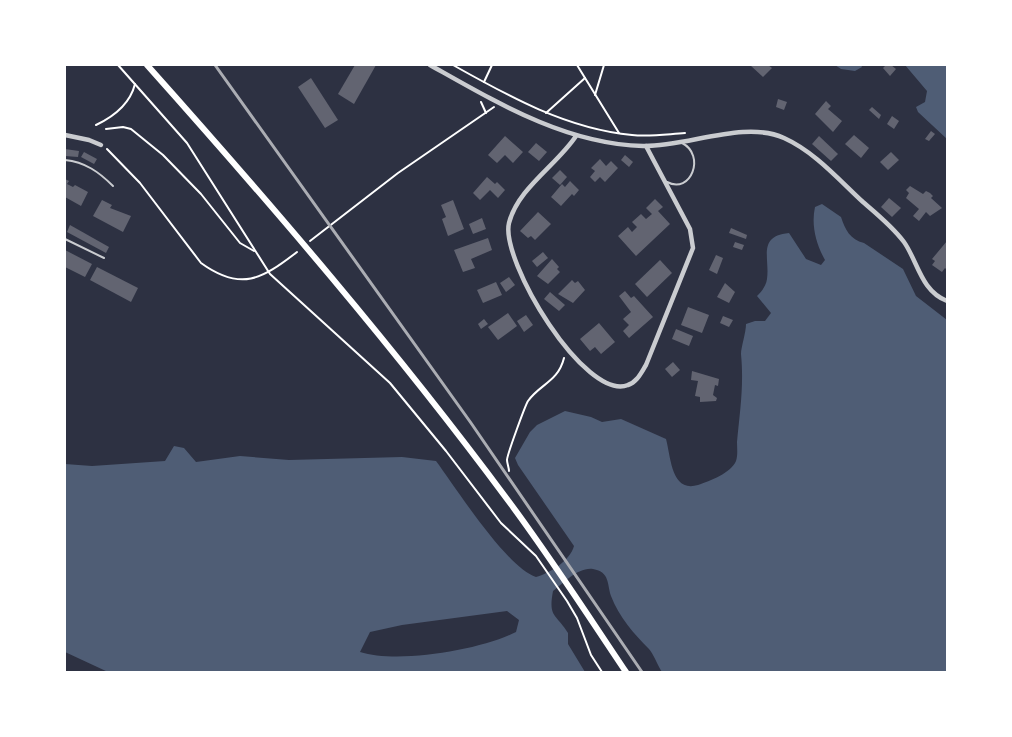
<svg xmlns="http://www.w3.org/2000/svg" width="1012" height="737" viewBox="0 0 1012 737" font-family="Karla,sans-serif">
<rect width="100%" height="100%" fill="#2d3142"/>
<g fill="#4f5d75" fill-rule="evenodd">
<path d="M835 65H861L862 67 855 71 841 69Z"/>
<path d="M905 65H947V139L918 112 916 107 925 102 927 91Z"/>
<path d="M822 204 841 217C845 229 850 240 864 243L903 269 916 296 947 320V672H662C658 666 653 653 649 649 634 634 619 617 611 596 607 584 610 572 593 569 578 567 564 583 553 591 548 618 556 613 568 633V644L585 672H108L65 652V464L92 466 165 461 174 446 184 448 196 462 240 456 289 460 402 457 436 461C456 488 507 568 536 577 550 573 570 561 574 546L518 465 515 458 530 432 537 425 565 411 591 417 602 422 621 419 666 439C671 457 671 493 698 485 710 481 731 473 736 461 738 455 737 448 737 442 740 411 744 385 741 354 741 347 746 333 746 324L755 321H765L771 313 757 296C762 291 766 286 767 279 770 258 757 236 789 233L806 259 821 265 825 260C816 244 811 225 815 207ZM507 611 519 620 516 632C481 650 398 664 360 652L370 632 402 625Z"/>
</g>
<g fill="#626471">
<path d="M355 65H376L354 104 338 94Z"/>
<path d="M750 65H768L772 68 763 77Z"/>
<path d="M886 65H891L896 69 890 76 883 68Z"/>
<path d="M311 78 338 120 325 128 298 87Z"/>
<path d="M778 99 787 102 784 110 776 107Z"/>
<path d="M826 101 831 106 828 109 842 121 833 132 815 114Z"/>
<path d="M872 107 881 115 879 119 869 110Z"/>
<path d="M892 116 899 121 894 129 887 124Z"/>
<path d="M931 131 935 134 929 141 925 139Z"/>
<path d="M854 135 869 148 861 158 845 144Z"/>
<path d="M505 136 523 152 513 163 505 155 497 163 488 155Z"/>
<path d="M819 136 838 154 831 161 812 144Z"/>
<path d="M536 143 547 152 539 161 528 152Z"/>
<path d="M65 149 79 151 78 157 65 156Z"/>
<path d="M84 152 97 159 94 164 81 157Z"/>
<path d="M891 152 899 160 888 170 880 162Z"/>
<path d="M625 155 633 162 629 167 621 160Z"/>
<path d="M600 159 606 166 611 161 618 168 605 182 600 177 595 182 590 177 595 171 591 168Z"/>
<path d="M560 170 567 177 560 185 552 178Z"/>
<path d="M487 177 495 184 497 182 505 190 498 198 490 190 480 200 473 193Z"/>
<path d="M65 179 69 181 67 184 73 187 75 185 88 192 81 206 65 197Z"/>
<path d="M570 181 579 190 574 196 572 194 561 206 551 197 562 184 565 187Z"/>
<path d="M910 186 923 194 926 191 930 193 933 196 931 198 942 208 930 216 926 212 919 221 913 216 919 209 906 198 909 193 906 190Z"/>
<path d="M889 198 901 208 892 217 881 207Z"/>
<path d="M655 199 663 207 658 211 670 224 636 256 618 236 628 227 632 232 637 227 632 222 641 214 646 219 652 214 646 208Z"/>
<path d="M102 200 112 205 110 208 131 216 123 232 93 216Z"/>
<path d="M453 200 464 229 448 236 442 219 446 217 441 205Z"/>
<path d="M538 212 551 224 535 240 531 236 528 238 520 231Z"/>
<path d="M482 218 486 229 473 234 469 224Z"/>
<path d="M70 225 109 247 106 253 67 232Z"/>
<path d="M731 228 747 235 746 239 729 233Z"/>
<path d="M488 238 492 250 471 259 475 268 463 272 454 250Z"/>
<path d="M947 241V270L945 268 942 272 932 265 935 261 932 259Z"/>
<path d="M735 242 744 245 742 250 733 247Z"/>
<path d="M65 250 92 264 85 277 65 267Z"/>
<path d="M543 252 548 258 537 267 532 261Z"/>
<path d="M716 255 723 258 717 274 709 270Z"/>
<path d="M552 259 559 267 557 269 560 272 548 284 537 276Z"/>
<path d="M660 260 672 273 647 297 635 284Z"/>
<path d="M97 267 138 288 131 302 90 280Z"/>
<path d="M509 277 515 285 506 292 500 283Z"/>
<path d="M572 280 575 283 578 281 585 290 573 303 558 294Z"/>
<path d="M496 282 502 295 483 303 477 290Z"/>
<path d="M725 283 735 292 729 303 717 297Z"/>
<path d="M625 291 631 298 634 296 653 317 629 338 623 331 629 325 623 319 631 312 619 296Z"/>
<path d="M550 292 565 305 559 311 544 299Z"/>
<path d="M688 307 709 315 702 333 681 325Z"/>
<path d="M508 313 517 326 498 340 488 327Z"/>
<path d="M526 315 533 325 524 332 517 321Z"/>
<path d="M723 316 733 320 729 327 720 323Z"/>
<path d="M484 319 488 324 481 329 478 324Z"/>
<path d="M599 323 615 342 601 354 595 347 590 351 580 339Z"/>
<path d="M676 329 693 336 689 346 672 339Z"/>
<path d="M673 362 680 370 672 377 665 369Z"/>
<path d="M692 371 719 379 718 386 715 385 713 395 717 398 716 401 700 402V397L695 396 698 381 691 380Z"/>
</g>
<g fill="none" stroke-linecap="round" stroke-linejoin="round">
<g stroke="#fff" stroke-width="2">
<path d="M118 65 187 143 270 274 390 383 446 451 501 523 536 556 567 601 577 618 591 655 602 672"/>
<path d="M453 65C508 96 567 129 632 135 650 137 668 134 685 133"/>
<path d="M577 65 619 133"/>
<path d="M484 82 492 65"/>
<path d="M595 95 604 65"/>
<path d="M481 102 486 113"/>
<path d="M546 113 585 78"/>
<path d="M96 125C115 116 130 104 135 84"/>
<path d="M106 129 123 127 131 129 163 155 201 194 240 243 254 251"/>
<path d="M107 149 140 183 201 263C241 292 262 279 297 252"/>
<path d="M310 241 398 173 494 107"/>
<path d="M509 471C509 468 507 463 507 460 507 455 525 406 528 401 540 384 558 382 564 358"/>
</g>
<g stroke="#caccd0" stroke-width="2">
<path d="M65 160C85 162 99 172 113 186"/>
<path d="M667 182C691 195 706 155 682 143"/>
<path d="M65 239 104 258"/>
</g>
<g stroke="#caccd0" stroke-width="4.5">
<path d="M430 65C496 102 565 144 643 146 687 147 744 120 784 138 815 152 839 180 863 202 877 214 893 227 904 242 918 262 921 291 947 301"/>
<path d="M65 135 89 140 101 145"/>
<path d="M576 136C557 165 518 188 509 223 500 260 585 402 628 385 637 382 641 373 646 365L693 248 690 229 646 146"/>
</g>
<path stroke="#fff" stroke-width="6" d="M147 65C272 205 395 348 507 499 549 555 587 614 626 672"/>
<path stroke="#abadb3" stroke-width="3" d="M215 65 471 423 642 672"/>
</g>
<rect width="1012" height="737" fill="none" stroke="#ffffff" stroke-width="132"/>
</svg>
